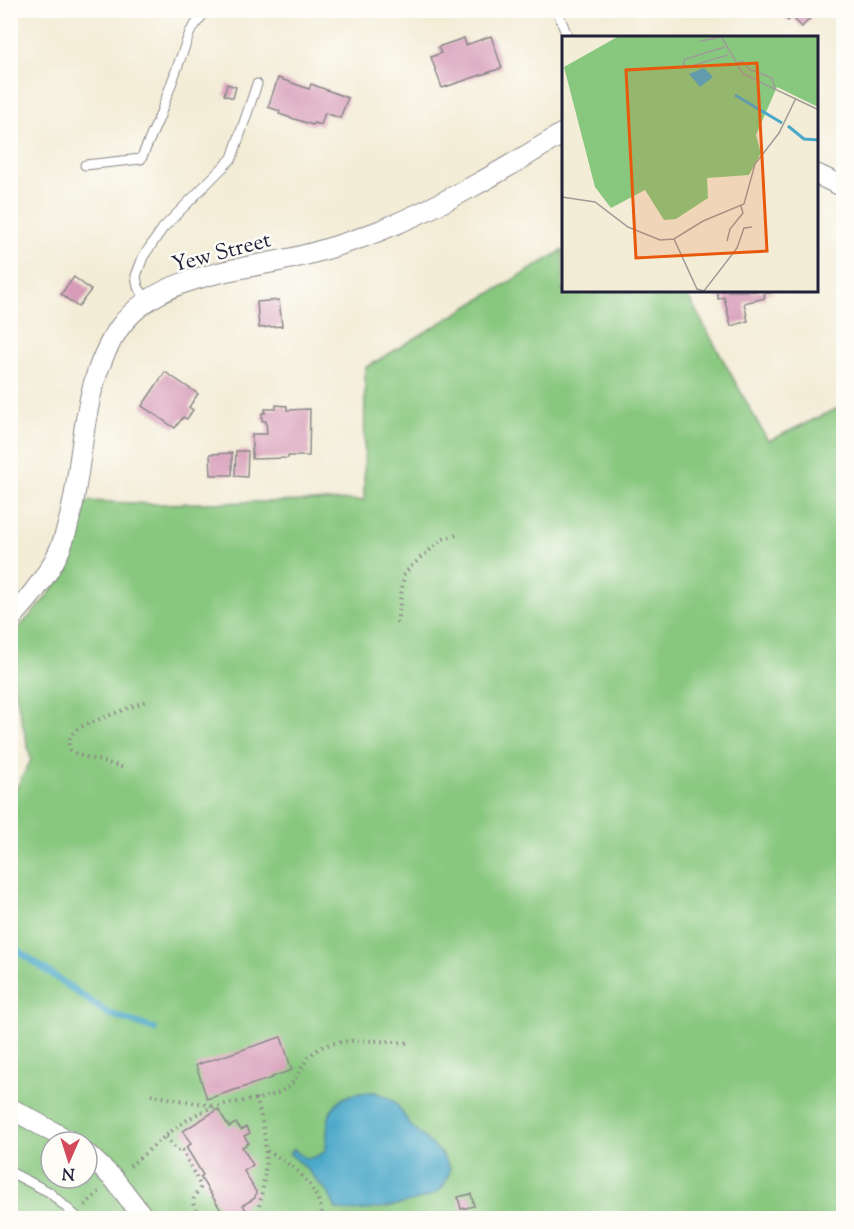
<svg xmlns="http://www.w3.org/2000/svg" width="854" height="1229" viewBox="0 0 854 1229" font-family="'Sorts Mill Goudy',serif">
<rect width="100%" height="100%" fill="#fdfcf7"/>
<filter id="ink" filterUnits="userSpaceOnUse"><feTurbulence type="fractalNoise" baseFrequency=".0167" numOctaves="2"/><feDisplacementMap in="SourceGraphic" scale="12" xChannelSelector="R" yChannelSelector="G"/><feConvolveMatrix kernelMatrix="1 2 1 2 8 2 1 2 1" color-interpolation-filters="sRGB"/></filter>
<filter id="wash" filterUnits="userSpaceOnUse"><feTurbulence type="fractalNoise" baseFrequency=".008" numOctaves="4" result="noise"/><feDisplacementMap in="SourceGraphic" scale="24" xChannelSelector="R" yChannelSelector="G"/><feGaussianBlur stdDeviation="1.35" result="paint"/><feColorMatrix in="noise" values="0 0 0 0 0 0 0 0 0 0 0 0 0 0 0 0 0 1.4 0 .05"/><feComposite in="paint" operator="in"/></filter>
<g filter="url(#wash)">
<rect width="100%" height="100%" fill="#f3ecd6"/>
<path fill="#87c77e" stroke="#54745c" stroke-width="1.5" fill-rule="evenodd" d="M563 250V291H685L768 441 843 406V1218H11L10 800 31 760 11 674 10 636C24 622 39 608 51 591 70 565 78 532 86 501L155 504 364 500 365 368ZM51 1142H87V1178H51Z"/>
<path fill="#4ba8c9" stroke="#366582" stroke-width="1.5" d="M375 1092 389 1098 396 1103 411 1126 441 1153 450 1168C448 1177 446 1186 437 1192 421 1203 354 1215 336 1209L329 1194 303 1165 289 1153 294 1149C304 1161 313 1160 325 1151 328 1140 326 1129 329 1118 333 1096 357 1092 375 1092Z"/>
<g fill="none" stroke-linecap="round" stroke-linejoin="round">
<path stroke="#4ba8c9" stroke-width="7" d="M10 945 107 1013 154 1029"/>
</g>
<g id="blocks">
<g fill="#d79bb8">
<path d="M777 10H824L820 15 817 11 802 27 792 17 788 21Z"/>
<path d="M491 36 502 68 442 88 431 57 441 53 438 47 464 38 466 45Z"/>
<path d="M278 78 309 89 311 84 348 98 340 118 325 113 321 125 314 123 313 125 279 114 280 111 268 107Z"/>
<path d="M227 84 236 87 233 98 224 95Z"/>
<path d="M74 277 91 290 78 307 61 294Z"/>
<path d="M717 291H774V292L764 294 765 298 744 303 748 321 731 326 724 297 718 299Z"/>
<path d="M279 300 282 326 259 328 257 302Z"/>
<path d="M165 372 198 394 189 407 193 410 187 419 183 417 175 428 142 406Z"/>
<path d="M276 405 287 406V410L310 409 309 456H288V458L252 459V434H267L266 421H262V413H265V409H276Z"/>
<path d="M236 451H248L247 477 235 476Z"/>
<path d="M232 453V475H211L210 454Z"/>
<path d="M281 1037 292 1070 272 1077V1078L207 1099 196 1065Z"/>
<path d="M218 1109 229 1127 236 1123 241 1130 246 1127 250 1133 244 1136 249 1143 242 1147 253 1165 244 1171 256 1192 255 1198 243 1205 248 1213 243 1217 244 1218H226L200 1177 203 1175 186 1147 191 1144 183 1131Z"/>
<path d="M471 1194 474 1206 461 1209 458 1197Z"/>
</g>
</g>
</g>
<g filter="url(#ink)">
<use href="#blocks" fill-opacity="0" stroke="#8a8788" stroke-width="1.5"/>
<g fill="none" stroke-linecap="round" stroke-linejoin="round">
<defs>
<g id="lane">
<path d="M557 10 568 38"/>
<path d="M85 165 141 159 159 118 190 32 206 10"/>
<path d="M148 301 138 287 136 276 143 257 163 228 232 158 257 84"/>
<path d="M10 1172 49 1192 78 1218"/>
</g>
<g id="street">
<path d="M816 174 844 187"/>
<path d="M10 619C30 598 48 576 60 549 88 479 74 391 120 327 158 275 235 271 293 258 322 251 351 242 379 231 444 205 504 170 563 133"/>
<path d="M10 1108 71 1142"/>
<path d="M87 1154 114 1179 144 1218"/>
</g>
</defs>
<use href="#lane" stroke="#8a8788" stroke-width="11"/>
<use href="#street" stroke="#8a8788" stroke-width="22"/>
<g stroke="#8a8788" stroke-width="4" stroke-dasharray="1.5 4.5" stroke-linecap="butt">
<path d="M397 623 404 575 410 567 443 539 457 535"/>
<path d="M122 767 78 755 71 751C66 740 71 733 80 727L146 701"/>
<path d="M151 1095 215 1106"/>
<path d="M256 1098C270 1144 268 1172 256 1218"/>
<path d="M166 1137 177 1151 182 1149 200 1185V1188C190 1202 192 1203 200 1218"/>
<path d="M267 1151C295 1166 318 1185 323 1218"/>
<path d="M130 1166C156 1145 184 1115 217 1106 238 1100 265 1101 284 1090 299 1081 300 1065 312 1054 331 1034 385 1042 410 1043"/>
<path d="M85 1205 99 1192"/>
</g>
<use href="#lane" stroke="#fff" stroke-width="9"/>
<use href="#street" stroke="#fff" stroke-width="20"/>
</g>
</g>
<g text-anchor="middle" stroke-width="5" stroke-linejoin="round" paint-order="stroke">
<g font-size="22" fill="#22223b" stroke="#fdfcf7">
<text transform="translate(221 251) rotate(-15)" y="8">Yew Street</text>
</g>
</g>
<g transform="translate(562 36)">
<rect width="256" height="256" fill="#f3ecd6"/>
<path d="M57 0H256V71L215 51 194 99 199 117 187 139 145 142 146 162 114 183 102 184 83 154 49 172 33 151 2 31Z" fill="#87c77e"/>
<path d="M142 32 151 41 138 51 127 38Z" fill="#4ba8c9"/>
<path fill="none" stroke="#4ba8c9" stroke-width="3" d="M173 59 220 87M226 90 242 103 257 104"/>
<path fill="none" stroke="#9f9b98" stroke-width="1.5" d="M159 0 181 38 257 74M138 5 159 1M163 11 123 23 121 29 126 31 166 19M172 29 180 25 187 33 210 42 213 52M0 161 33 166 66 191 98 204 112 203 141 185 182 168 193 128 217 97 234 62M112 203 135 253 142 255 175 212 182 192 190 191M165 205 168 193 181 177 179 170"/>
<path fill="#e8590c" fill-opacity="0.15" stroke="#e8590c" stroke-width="3" d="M195 27 205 215 74 222 64 34Z"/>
<rect width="256" height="256" fill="none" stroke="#22223b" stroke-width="3"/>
</g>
<rect width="854" height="1229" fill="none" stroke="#fdfcf7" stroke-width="36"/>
<g transform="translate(69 1160) rotate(183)"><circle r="28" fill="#fdfcf7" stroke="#a5a5ac" stroke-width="1.5"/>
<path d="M0-4.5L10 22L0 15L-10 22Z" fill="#d1495b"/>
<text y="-9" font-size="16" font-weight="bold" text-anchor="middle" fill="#22223b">N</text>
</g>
</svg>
